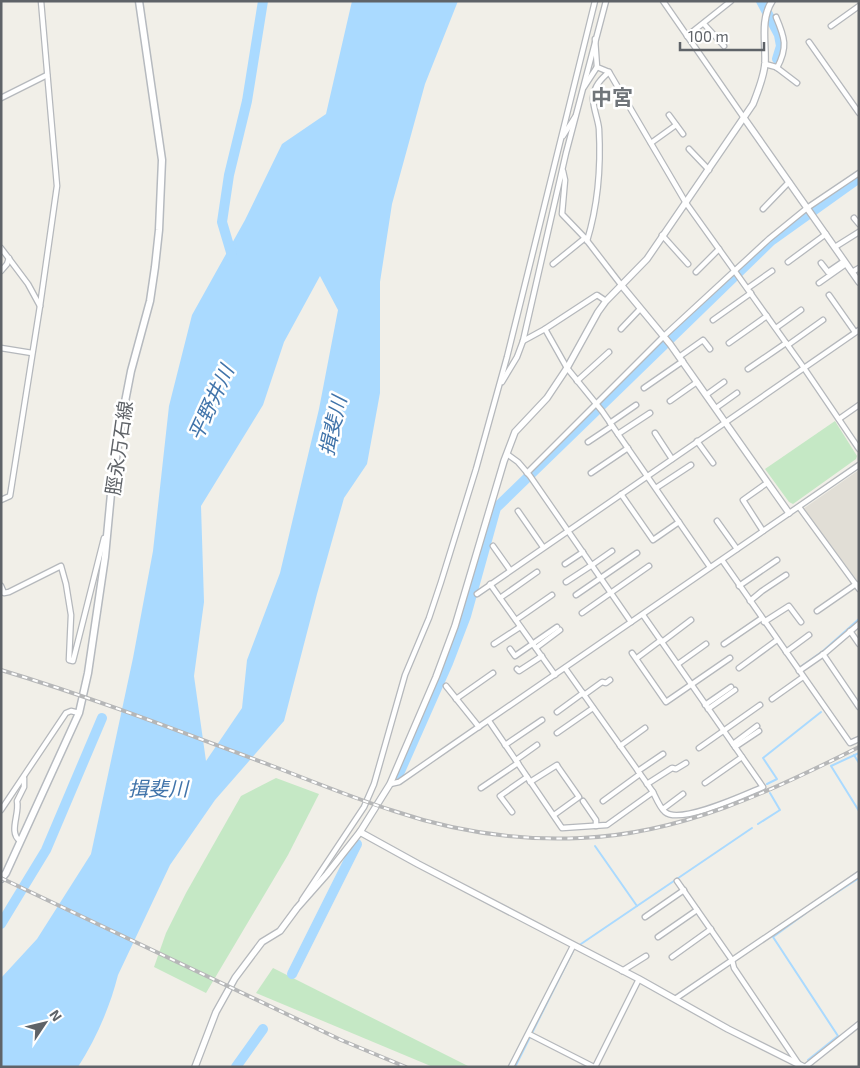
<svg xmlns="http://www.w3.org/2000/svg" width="860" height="1068" viewBox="0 0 860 1068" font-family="'Exo 2','Noto Sans JP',sans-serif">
<rect width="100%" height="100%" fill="#f1efe8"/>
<path fill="#e1ded6" d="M859 470V586L803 509Z"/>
<g fill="#c5e8c5">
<path d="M835 421 857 456 856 459 793 504 789 502 765 469Z"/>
<path d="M276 778 319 794 288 855 206 993 154 967 166 933 186 893 241 796Z"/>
<path d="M273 968 470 1067H433L256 993Z"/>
</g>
<path fill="#aadaff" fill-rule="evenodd" d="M352 1H458L425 84 392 204 380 282V393L367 464 344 498 317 594 284 721 215 800 170 865 118 975C110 1007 96 1039 78 1067H1V978L37 939 91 854 133 658 153 551 169 406 192 315 245 220 282 144 326 114ZM320 276 338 310 319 409 280 573 247 660 242 708 206 761 194 676 204 602 201 506 263 405 284 342Z"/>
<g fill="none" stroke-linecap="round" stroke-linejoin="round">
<g stroke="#aadaff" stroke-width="2">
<path d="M799 668 823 651 859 619"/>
<path d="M859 753 831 766 859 811"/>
<path d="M854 755 859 763"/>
<path d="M767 784 777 779 763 758 821 712"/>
<path d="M758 824 780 810 770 793"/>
<path d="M595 846 637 906"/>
<path d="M816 906 859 878"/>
<path d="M806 913 773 937 838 1036 808 1060"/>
<path d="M578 946 752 828"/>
<path d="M515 1067 573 951"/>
</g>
<g stroke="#aadaff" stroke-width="10">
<path d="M761 1 779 35 781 46 777 59"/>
<path d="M233 259 222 222 229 175 247 101 263 1"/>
<path d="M398 776 448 663 466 616 496 508 771 241 859 178"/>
<path d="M1 924 46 850 102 718"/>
<path d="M292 974 357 844"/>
<path d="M236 1067 263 1029"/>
</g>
<defs>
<g id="minor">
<path d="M663 1 744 118"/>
<path d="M776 17C785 38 788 47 777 68"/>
<path d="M704 24 724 46"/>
<path d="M831 26 859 6"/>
<path d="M687 36 731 1"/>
<path d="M595 39 597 67 609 72 686 203 804 368 859 449"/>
<path d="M809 42 859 113"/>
<path d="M765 64 776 67 797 83"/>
<path d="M584 87 597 67"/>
<path d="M1 98 47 75"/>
<path d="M669 115 683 134"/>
<path d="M563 136 575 117"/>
<path d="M651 143 676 125"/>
<path d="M689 149 709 170"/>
<path d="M563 171 565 180 562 214 585 238 622 286"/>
<path d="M763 209 789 182"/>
<path d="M854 218 859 224"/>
<path d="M662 235 688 264"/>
<path d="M587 241C598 205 601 166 599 129 598 119 593 108 593 98 594 86 601 79 609 72"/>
<path d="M835 247 859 232"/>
<path d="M1 248 28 284 40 306"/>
<path d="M788 262 826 234"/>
<path d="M821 263 828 272 844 261"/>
<path d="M553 264 585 238"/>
<path d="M1 271 7 264 9 258"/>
<path d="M696 272 719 249"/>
<path d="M852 272 859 268"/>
<path d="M819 283 846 264"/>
<path d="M748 288 772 271"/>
<path d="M829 295 855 332"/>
<path d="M713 320 751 293"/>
<path d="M776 328 801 310"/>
<path d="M545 329 567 368 602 411 710 567"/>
<path d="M621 329 640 309"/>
<path d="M523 341 545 329 597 295 606 301"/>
<path d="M729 343 767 316"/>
<path d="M788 345 823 320"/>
<path d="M1 348 32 353"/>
<path d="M679 357 703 340 710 349"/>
<path d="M748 369 786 343"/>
<path d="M577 381 609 352"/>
<path d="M502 382 517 357 523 341 566 153 606 1"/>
<path d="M644 388 683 361"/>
<path d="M706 395 724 382"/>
<path d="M670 401 697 382"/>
<path d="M716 408 737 393"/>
<path d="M839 419 859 405"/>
<path d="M610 423 636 405"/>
<path d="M655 433 672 459"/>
<path d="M618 434 650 413"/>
<path d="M697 441 713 463"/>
<path d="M588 442 612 426"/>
<path d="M507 454 518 462 530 476 631 622"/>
<path d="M527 473 664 336 769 239 807 208 859 173"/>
<path d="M591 473 628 448"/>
<path d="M656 488 691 465"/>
<path d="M621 494 653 540 679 522"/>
<path d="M1 500 10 496 40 306 57 186 41 1"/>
<path d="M799 507 859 589"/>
<path d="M518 511 543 547"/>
<path d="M717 521 737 549"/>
<path d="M763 531 743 500 767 483"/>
<path d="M493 546 510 570"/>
<path d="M722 560 850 743 859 739"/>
<path d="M565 564 583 552"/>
<path d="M592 565 612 551"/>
<path d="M566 582 592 565"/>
<path d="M490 584 555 675"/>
<path d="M1 586 4 593 9 592 61 566 66 584 71 615 69 660 73 661 104 538"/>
<path d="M739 586 777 560"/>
<path d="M477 594 859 330"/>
<path d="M576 595 637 553"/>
<path d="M500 598 537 572"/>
<path d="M750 601 762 591 786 575"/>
<path d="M817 611 856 584"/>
<path d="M582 613 649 566"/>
<path d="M516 620 552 595"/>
<path d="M764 622 789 606 801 622"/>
<path d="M850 631 859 644"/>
<path d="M662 642 691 620"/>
<path d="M494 644 520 627"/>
<path d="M724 644 762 618"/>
<path d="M536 648 560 630"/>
<path d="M510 649 515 656 557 627"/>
<path d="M786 652 809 635"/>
<path d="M632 653 666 702 730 658"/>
<path d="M823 654 859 707"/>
<path d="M637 658 661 640"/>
<path d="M678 664 706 644"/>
<path d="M565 668 653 792C656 798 660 808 665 812 680 825 746 794 763 787L643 615"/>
<path d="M739 668 777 640"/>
<path d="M517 669 519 671 542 656"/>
<path d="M799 671 825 653 859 624"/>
<path d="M446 686 479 727"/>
<path d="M584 695 602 682 606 683 610 680"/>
<path d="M456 699 493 673"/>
<path d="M772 699 803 677"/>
<path d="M705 705 731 687"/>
<path d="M708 709 735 690"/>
<path d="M557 712 583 693"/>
<path d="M489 721 562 828 607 825 653 792"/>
<path d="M557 733 593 708"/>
<path d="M733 744 757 726"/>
<path d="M505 745 542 720"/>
<path d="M620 746 645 728"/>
<path d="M735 747 759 731"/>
<path d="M699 748 760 705"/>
<path d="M516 760 537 745"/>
<path d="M638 771 663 754"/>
<path d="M530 782 557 765"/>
<path d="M705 783 742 757"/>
<path d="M390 784 399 782 448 748 859 465"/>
<path d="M647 784 672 768 676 769 686 763"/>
<path d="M481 788 518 763"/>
<path d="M583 801 596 820V826"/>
<path d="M603 801 640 774"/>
<path d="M663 809 683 794"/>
<path d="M1 810 66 713 71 711 79 713"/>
<path d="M512 812 500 796 527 777"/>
<path d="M554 815 579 797 558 767"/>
<path d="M20 841C8 832 20 814 17 801L24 787V778"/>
<path d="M677 881 732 960 734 968 798 1063"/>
<path d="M302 900 364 807 374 784 405 675 429 618 441 582 476 469 507 357 595 1"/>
<path d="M645 917 684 890"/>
<path d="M658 937 697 910"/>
<path d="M672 957 711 929"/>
<path d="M622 971 646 956"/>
<path d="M675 999 859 874"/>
<path d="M529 1034 594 1067"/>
<path d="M511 1067 573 946"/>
<path d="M595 1067 639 979"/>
<path d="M805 1067 859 1024"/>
</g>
<g id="tertiary">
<path d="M744 118 859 282"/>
<path d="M622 286 670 344 789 513"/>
<path d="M360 832 418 864 639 979 728 1029 804 1067"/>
<path d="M195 1067 216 1012 235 978 262 942 280 931 297 908 327 874 360 832 390 784 436 677 455 626 504 461 515 432 547 398 567 368 598 312 606 301 647 259 753 104C758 91 764 77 765 63 766 42 760 20 772 1"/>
</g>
<path id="secondary" d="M1 879 6 873 79 713 88 673 105 557 112 483 124 407 131 371 150 301 155 267 159 230 162 160 139 1"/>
</defs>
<use href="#minor" stroke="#b5b8bc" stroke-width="7"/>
<use href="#tertiary" stroke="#b5b8bc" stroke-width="8"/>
<use href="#secondary" stroke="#b6babf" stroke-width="9"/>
<use href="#minor" stroke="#fff" stroke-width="4.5"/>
<use href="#tertiary" stroke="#fff" stroke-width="5.5"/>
<use href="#secondary" stroke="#fff" stroke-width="6"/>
<defs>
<g id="rail">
<path d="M1 670C94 698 184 733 275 767 314 782 353 798 394 811 453 831 518 841 581 838 681 834 772 791 859 747"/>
<path d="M1 878 341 1040 406 1067"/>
</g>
</defs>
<use href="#rail" stroke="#b6b7b8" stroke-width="4"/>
<use href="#rail" stroke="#fff" stroke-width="2" stroke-dasharray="5.5" stroke-linecap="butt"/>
</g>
<g text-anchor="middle" stroke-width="5" stroke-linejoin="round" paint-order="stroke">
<g font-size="19" fill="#5f6368" stroke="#fff">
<text transform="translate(119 448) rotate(-82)" y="7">脛永万石線</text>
</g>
<g font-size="20" font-style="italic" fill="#4174aa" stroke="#fff">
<text transform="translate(211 403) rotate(-65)" y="7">平野井川</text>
<text transform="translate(333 426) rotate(-77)" y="7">揖斐川</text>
<text x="158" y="796">揖斐川</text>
</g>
<g font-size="21" font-weight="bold" fill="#70757a" stroke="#fff">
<text x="612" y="105">中宮</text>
</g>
</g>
<rect width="860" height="1068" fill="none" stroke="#5f6368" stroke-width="5"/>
<g transform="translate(45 1023) rotate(55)" stroke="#ffffff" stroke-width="4" paint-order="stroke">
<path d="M0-4L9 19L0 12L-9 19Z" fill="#5f6368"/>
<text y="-8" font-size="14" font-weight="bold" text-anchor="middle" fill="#5f6368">N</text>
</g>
<path d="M680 42v8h84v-8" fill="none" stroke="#5f6368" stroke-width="2.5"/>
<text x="688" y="42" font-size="15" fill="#5f6368" stroke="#ffffff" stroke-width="4" paint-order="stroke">100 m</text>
</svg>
